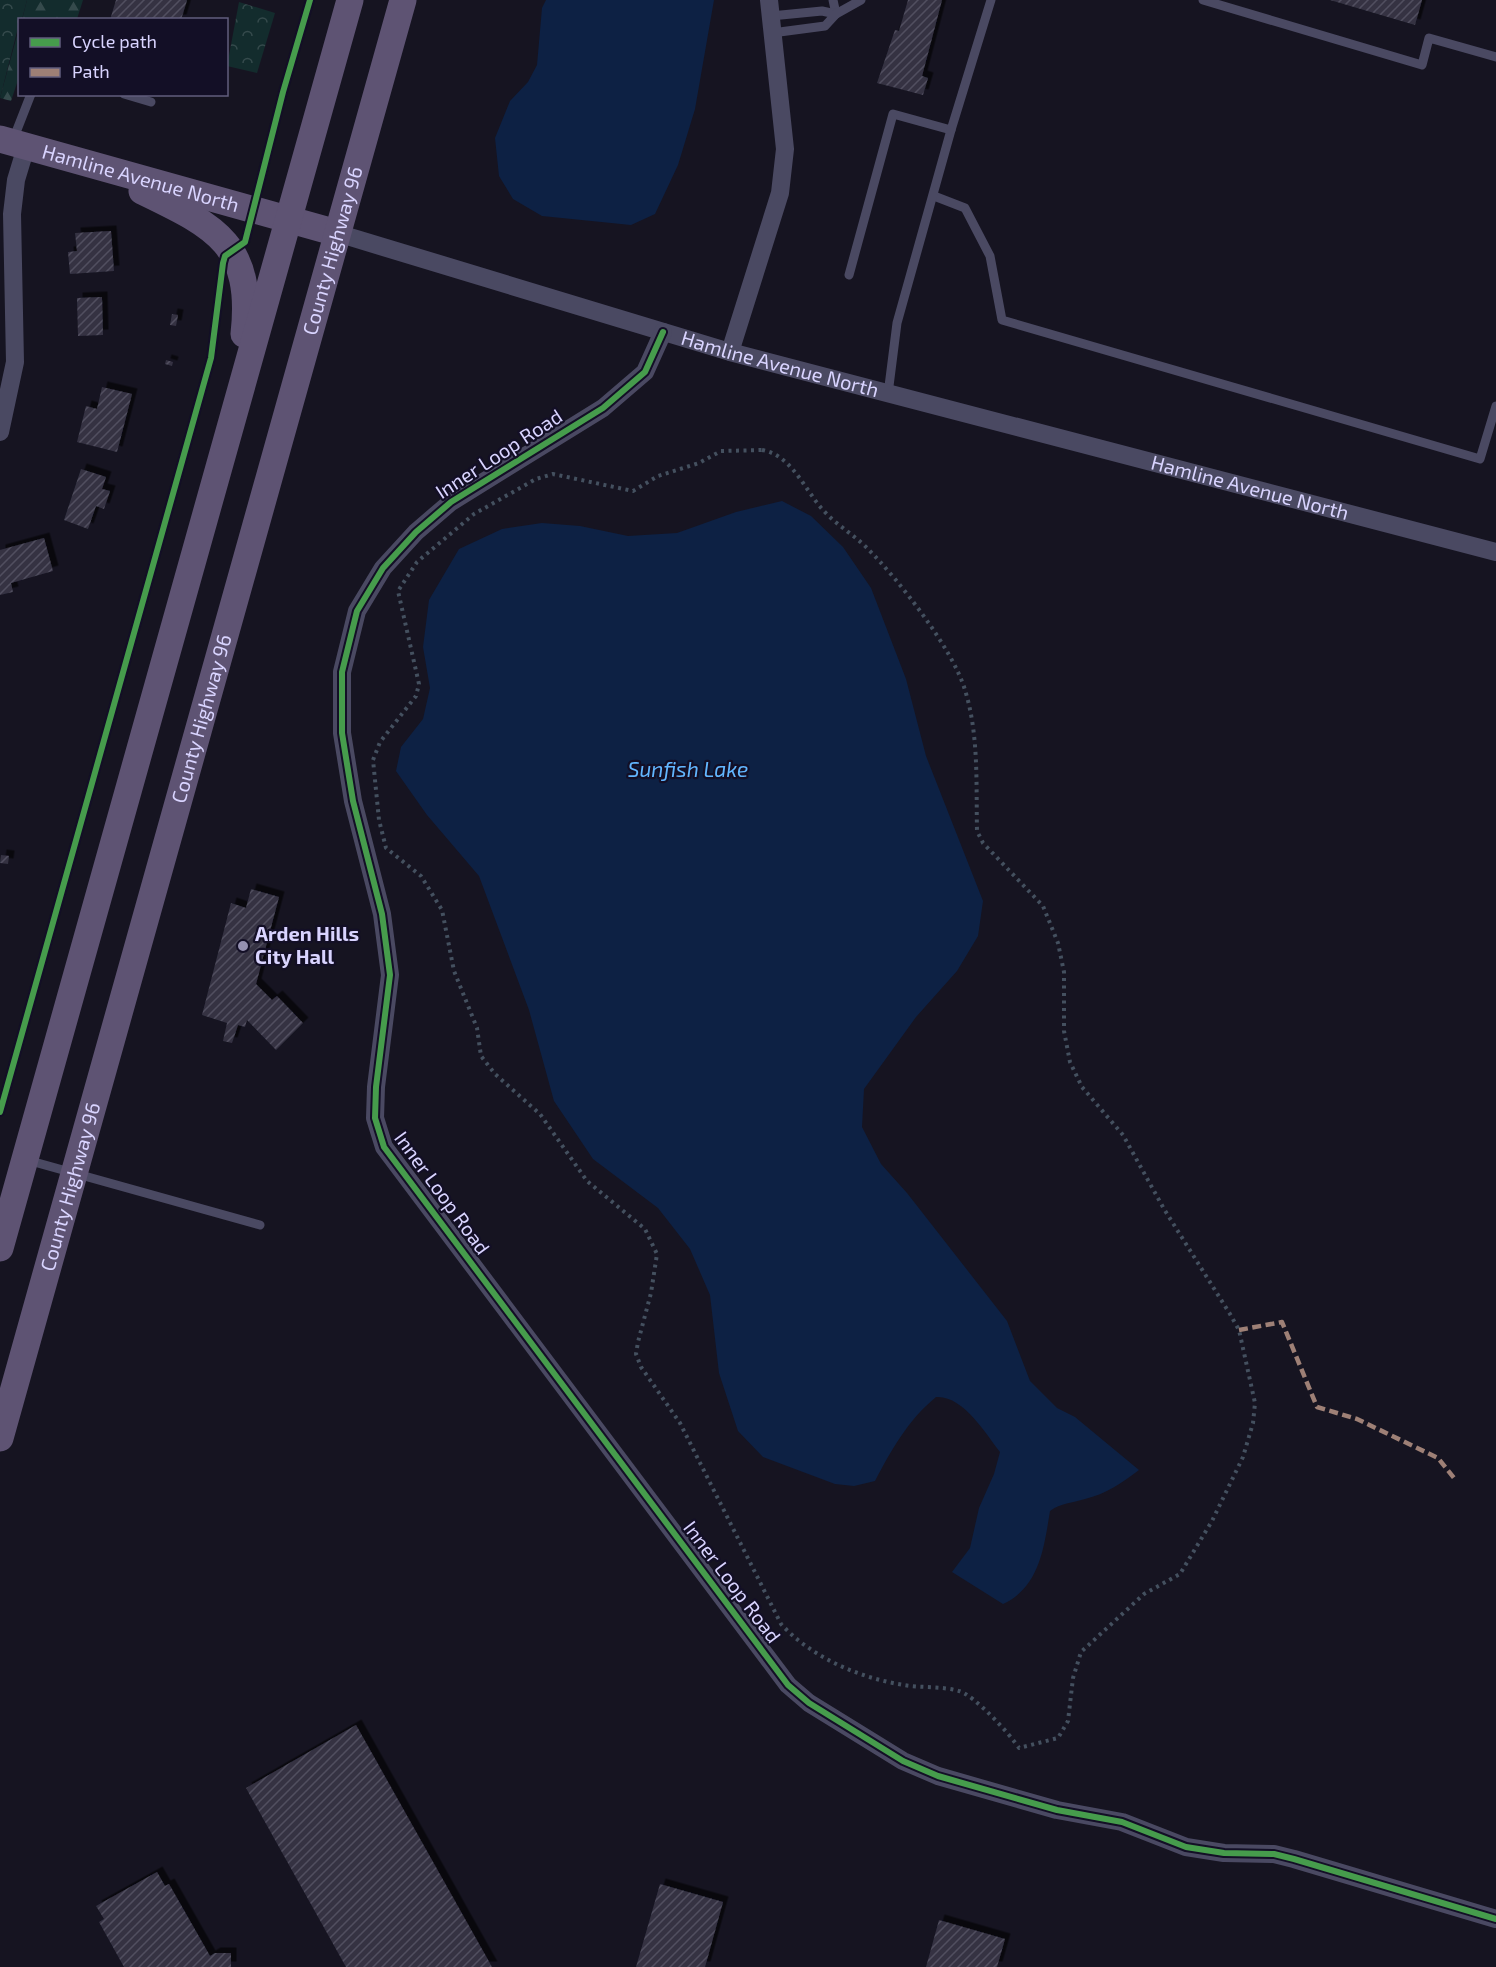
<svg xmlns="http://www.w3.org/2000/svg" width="1496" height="1967" viewBox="0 0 1496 1967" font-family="'Exo 2',sans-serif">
<defs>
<pattern id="forest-firs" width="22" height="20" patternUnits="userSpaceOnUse" patternTransform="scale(1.5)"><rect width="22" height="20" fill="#132c2d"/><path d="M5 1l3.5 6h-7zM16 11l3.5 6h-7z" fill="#354a4c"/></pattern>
<pattern id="park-crowns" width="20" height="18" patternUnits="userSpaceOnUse" patternTransform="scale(1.5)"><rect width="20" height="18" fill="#132c2d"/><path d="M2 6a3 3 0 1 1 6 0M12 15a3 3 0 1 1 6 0" fill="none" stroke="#354a4c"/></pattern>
<pattern id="building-hatch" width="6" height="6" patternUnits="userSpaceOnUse" patternTransform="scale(1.5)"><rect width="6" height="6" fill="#343243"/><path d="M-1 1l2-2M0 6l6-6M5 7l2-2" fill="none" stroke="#514f5f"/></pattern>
<filter id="shadow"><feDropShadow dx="5.5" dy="-5.5" stdDeviation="0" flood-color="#0009"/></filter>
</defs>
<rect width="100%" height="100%" fill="#161421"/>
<g fill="url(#forest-firs)">
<path d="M27 0H83L77 19 22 20Z"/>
<path d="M19 28V77L11 101 0 98Z"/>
</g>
<g fill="url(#park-crowns)">
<path d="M0 0H27L22 19 20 20 0 98Z"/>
<path d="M239 2 275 13 257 73 227 66Z"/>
</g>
<g fill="#0d2144">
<path d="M546 0H714L695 109 678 165 655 214 631 225 542 216 513 199 499 176 495 138 510 101 528 82 537 65 542 8Z"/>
<path d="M782 501 811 516 843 547 871 588 906 679 926 756 983 901 978 936 957 971 916 1017 864 1089 862 1127 881 1164 907 1193 1007 1321 1030 1381 1057 1408 1075 1417 1139 1470C1122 1483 1106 1494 1085 1499 1072 1503 1061 1503 1050 1511 1044 1547 1040 1587 1003 1604L952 1572 970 1548 979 1508 994 1474 1000 1452C986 1434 963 1395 936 1397 908 1420 892 1449 875 1481L854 1486 835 1484 763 1457 738 1431 719 1373 710 1295 690 1249 658 1208 593 1159 554 1101 529 1010 479 876 427 815 396 771 401 747 423 719 430 688 423 647 429 600 459 549 502 529 542 523 580 526 628 536 677 533 736 512Z"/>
</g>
<g fill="url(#building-hatch)" filter="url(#shadow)">
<path d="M116 0H187L181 20H110Z"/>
<path d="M908 0H942L922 76 928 78 923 95 877 83 895 30 899 31Z"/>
<path d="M1330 0H1422L1415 25Z"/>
<path d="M111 231 114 271 70 274 68 252 77 251 75 233Z"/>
<path d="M102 297 103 335 78 336 77 298Z"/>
<path d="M172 314 178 315 176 326 170 325Z"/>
<path d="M166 360 173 362 172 366 165 364Z"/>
<path d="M102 387 132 394 117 452 77 442 86 406 97 409Z"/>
<path d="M81 469 106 477 102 489 110 491 104 509 96 506 88 529 64 520Z"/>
<path d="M44 538 53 571 11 583 13 592 0 595V550Z"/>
<path d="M1 855 9 856 8 864 0 863Z"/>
<path d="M251 889 279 897 256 984 272 1000 277 996 303 1023 276 1050 247 1020 245 1027 238 1025 232 1043 223 1041 227 1023 202 1015 231 903 246 908Z"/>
<path d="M356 1725 492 1967H346L246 1788Z"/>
<path d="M157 1872 165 1886 169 1884 210 1956 215 1953H231V1967H124L99 1922 104 1919 96 1906Z"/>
<path d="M660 1884 723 1902 705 1967H636Z"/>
<path d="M939 1920 1005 1939 997 1967H926Z"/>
</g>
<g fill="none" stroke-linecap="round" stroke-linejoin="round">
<path stroke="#44505f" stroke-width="4" stroke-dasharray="3 4.5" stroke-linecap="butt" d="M762 450C791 455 804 488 822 509 835 524 853 534 867 548 898 579 953 649 965 690 979 735 976 784 977 831L983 843 1043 906 1058 943 1064 972V1031L1070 1062 1082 1087 1123 1135 1164 1209 1230 1314 1239 1330 1255 1403 1253 1423 1243 1457 1212 1521 1180 1574 1144 1594 1081 1652 1073 1678 1068 1721 1058 1738 1019 1748C1010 1734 974 1695 959 1691 942 1686 921 1688 904 1685 859 1678 811 1657 781 1624L680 1423 641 1367 636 1354 638 1342 651 1293 657 1254 645 1229 587 1181 540 1114 495 1074 481 1056 477 1028 454 971 442 910 421 876 386 848 379 820 373 760 380 742 416 696 419 684 398 591 417 562 474 514 536 479 553 474 633 491 658 476 699 463 721 451Z"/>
<g stroke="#4a4962" stroke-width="9">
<path d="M833 0 836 14"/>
<path d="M1203 0 1422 65 1429 38 1496 57"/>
<path d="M771 16 822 11 836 14"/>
<path d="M772 33 825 26 836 14 861 0"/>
<path d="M124 94 151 102"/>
<path d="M13 140 31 94"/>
<path d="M934 196 965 208 990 256 1002 320 1480 459 1496 406"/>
<path d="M849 275 893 114 951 130"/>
<path d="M888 394 897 323 951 130 991 0"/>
<path d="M27 1160 260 1225"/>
</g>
<g stroke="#4a4962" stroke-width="18">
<path id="s1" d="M337 233 730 352 1496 552"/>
<path d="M663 332 645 372 603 408 451 502 416 532 383 568 357 611 342 672V733L353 801 382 914 390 975 376 1087 375 1118 384 1147 788 1685 809 1703 903 1761 938 1776 1057 1810 1122 1822 1186 1847 1224 1853 1274 1854 1294 1859 1496 1919"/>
<path d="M730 352 780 193 785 149 769 0"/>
<path d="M0 432 15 362 12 214 16 180 26 147"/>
</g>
<g stroke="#5e5373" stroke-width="27">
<path id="s2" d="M0 139 337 233"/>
<path d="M142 191C214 226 254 243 244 334"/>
<path d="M0 1248 350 0"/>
<path id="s3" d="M0 1438 403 0"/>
</g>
<path stroke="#9e8076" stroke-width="4.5" stroke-dasharray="9 4.5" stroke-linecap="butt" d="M1239 1330 1282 1322 1317 1407 1357 1419 1438 1458 1454 1478"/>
<defs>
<g id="cycleway">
<path d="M663 332 645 372 603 408 451 502 416 532 383 568 357 611 342 672V733L353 801 382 914 390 975 376 1087 375 1118 384 1147 788 1685 809 1703 903 1761 938 1776 1057 1810 1122 1822 1186 1847 1224 1853 1274 1854 1294 1859 1496 1919"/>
<path d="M0 1112 211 358 223 263 225 256 245 242 283 92 310 0"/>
</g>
</defs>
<use href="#cycleway" stroke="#130f26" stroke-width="10"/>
<use href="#cycleway" stroke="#469c4c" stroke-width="6"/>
</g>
<circle fill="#9591b1" stroke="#130f26" stroke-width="2" cx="243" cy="946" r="6"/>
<g text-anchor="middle" stroke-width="4.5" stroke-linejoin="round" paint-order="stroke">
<g font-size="20" fill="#d9d4ff" stroke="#130f26">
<text dy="7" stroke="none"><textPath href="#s2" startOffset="146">Hamline Avenue North</textPath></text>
<text dy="7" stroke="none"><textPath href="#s3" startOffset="1233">County Highway 96</textPath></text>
<text dy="7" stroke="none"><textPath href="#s1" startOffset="462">Hamline Avenue North</textPath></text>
<text transform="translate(499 454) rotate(-33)" y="7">Inner Loop Road</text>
<text dy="7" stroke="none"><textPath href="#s1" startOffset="948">Hamline Avenue North</textPath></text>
<text dy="7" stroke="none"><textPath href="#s3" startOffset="747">County Highway 96</textPath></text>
<text dy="7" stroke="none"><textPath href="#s3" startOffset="261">County Highway 96</textPath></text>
<text transform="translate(442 1193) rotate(54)" y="7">Inner Loop Road</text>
<text transform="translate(732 1582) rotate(53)" y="7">Inner Loop Road</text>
</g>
<g font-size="20" font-weight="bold" fill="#d9d4ff" stroke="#130f26" text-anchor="start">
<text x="255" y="941">Arden Hills<tspan x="255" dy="23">City Hall</tspan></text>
</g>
<g font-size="21" font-style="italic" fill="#62b6ff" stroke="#130f26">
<text x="688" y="777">Sunfish Lake</text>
</g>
</g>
<rect x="18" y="18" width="210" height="78" fill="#130f26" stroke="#625e7d" stroke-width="1.5"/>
<rect x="30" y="38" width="30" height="9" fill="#469c4c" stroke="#625e7d" stroke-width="1.5"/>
<text x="72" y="48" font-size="18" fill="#d9d4ff">Cycle path</text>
<rect x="30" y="68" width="30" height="9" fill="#9e8076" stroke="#625e7d" stroke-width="1.5"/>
<text x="72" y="78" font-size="18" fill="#d9d4ff">Path</text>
</svg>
